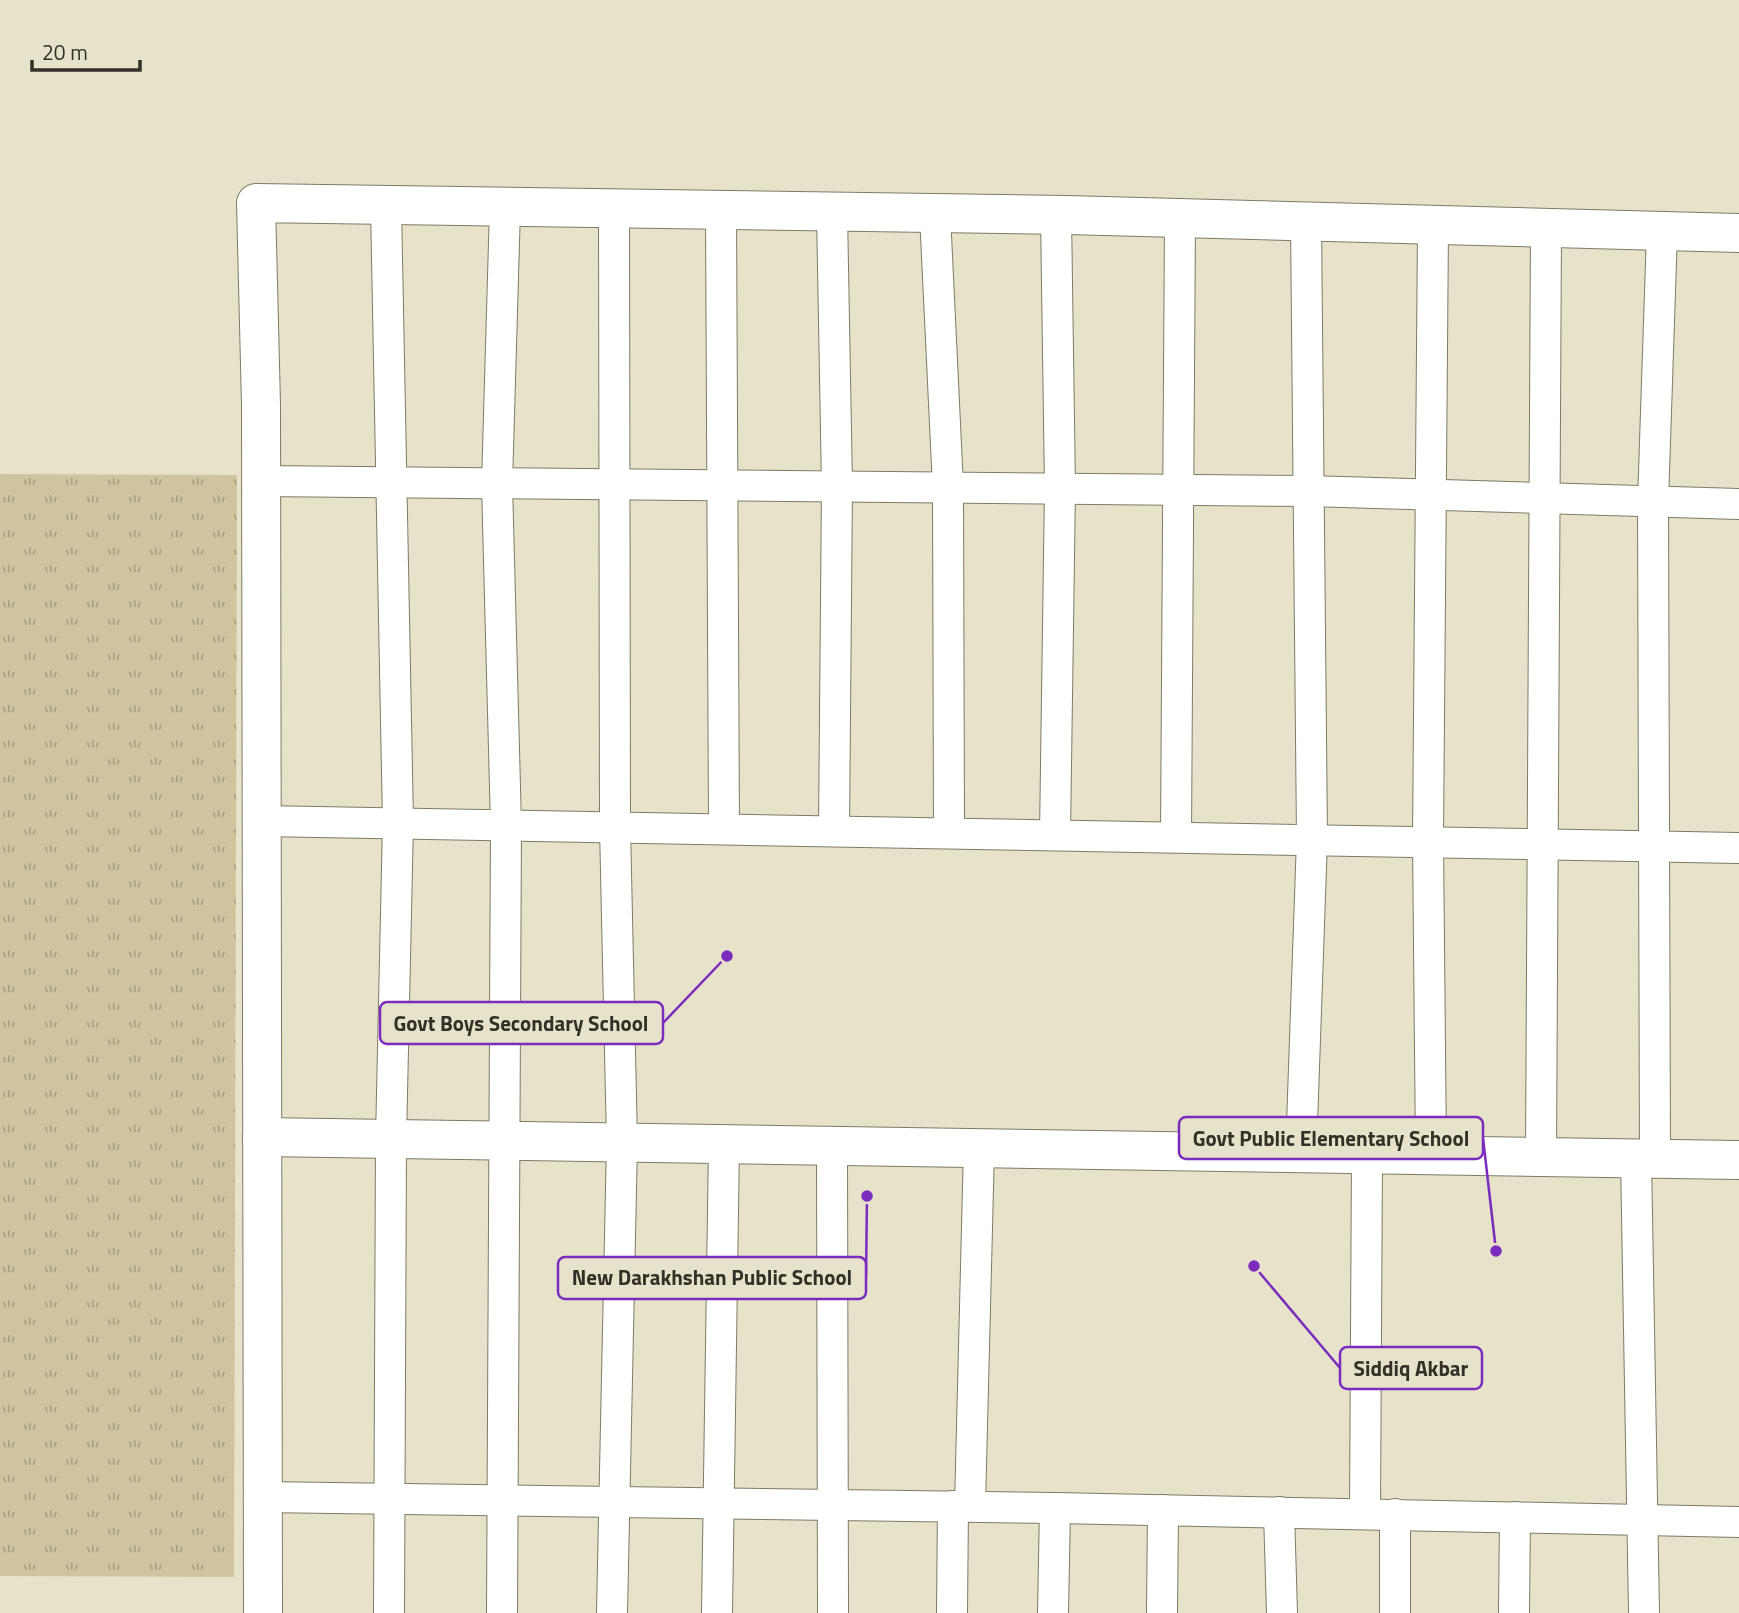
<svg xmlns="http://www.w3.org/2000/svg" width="1739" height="1613" viewBox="0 0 1739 1613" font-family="'Titillium Web',sans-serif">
<defs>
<pattern id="park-tufts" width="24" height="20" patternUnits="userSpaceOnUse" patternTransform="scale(1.75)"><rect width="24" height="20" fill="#cec5a0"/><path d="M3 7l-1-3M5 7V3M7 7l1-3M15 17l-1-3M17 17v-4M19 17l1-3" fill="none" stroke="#a8a182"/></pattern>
</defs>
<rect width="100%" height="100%" fill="#e7e2ca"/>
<path fill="url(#park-tufts)" d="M0 474 237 475 234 1577 0 1576Z"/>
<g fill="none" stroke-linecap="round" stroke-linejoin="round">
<defs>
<g id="street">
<path d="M386 206 398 823 391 1139 389 1613"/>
<path d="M721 211 724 829"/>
<path d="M832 212 837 486 834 831"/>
<path d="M935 214 948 487 949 833"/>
<path d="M261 481 1309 491 1739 504"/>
<path d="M262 821 1739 848"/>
<path d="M1055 835 1060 488 1056 215"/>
<path d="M1176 837 1180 218"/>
<path d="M832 1146 833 1613"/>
<path d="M1301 1153 1312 839 1306 222"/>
<path d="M1431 1154 1428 840 1433 226"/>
<path d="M1541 1156 1546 230"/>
<path d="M1636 1158 1644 1613"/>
<path d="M1655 1159 1653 502 1662 232"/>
<path d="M262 1497 1055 1508 1739 1522"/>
<path d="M970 1506 979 1148"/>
<path d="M1279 1512 1282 1613"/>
<path d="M1365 1514 1367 1153"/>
<path d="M502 1613 506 825 497 484 505 208"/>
<path d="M612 1613 622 1142 615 827 614 209"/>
<path d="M717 1613 724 1144"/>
<path d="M952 1613 953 1506"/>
<path d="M1053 1613 1055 1508"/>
<path d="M1162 1613 1163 1510"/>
<path d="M1395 1613V1514"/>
<path d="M1514 1613 1515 1517"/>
</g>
<g id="secondary">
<path d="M262 1137 1739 1160"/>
<path d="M263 1613 261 405 256 203 1067 215 1739 233"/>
</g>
</defs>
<use href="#street" stroke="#807a65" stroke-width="32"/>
<use href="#secondary" stroke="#807a65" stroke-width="40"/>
<use href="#street" stroke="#fff" stroke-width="30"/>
<use href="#secondary" stroke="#fff" stroke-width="38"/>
</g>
<path fill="none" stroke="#7b2cbf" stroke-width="2.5" d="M727 956L663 1023M1496 1251L1483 1138M867 1196L866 1278M1254 1266L1340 1368"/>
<g fill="#7b2cbf" stroke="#e7e2ca" stroke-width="2.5">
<circle cx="727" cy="956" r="7"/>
<circle cx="1496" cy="1251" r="7"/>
<circle cx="867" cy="1196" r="7"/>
<circle cx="1254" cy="1266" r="7"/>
</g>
<g fill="#e7e2ca" stroke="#7b2cbf" stroke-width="2.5">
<rect x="380" y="1002" width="283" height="42" rx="7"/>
<rect x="1179" y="1117" width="304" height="42" rx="7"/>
<rect x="558" y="1257" width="308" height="42" rx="7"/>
<rect x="1340" y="1347" width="142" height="42" rx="7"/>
</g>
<g font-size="21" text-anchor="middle" font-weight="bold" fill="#333127">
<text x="521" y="1031">Govt Boys Secondary School</text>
<text x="1331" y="1146">Govt Public Elementary School</text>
<text x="712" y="1285">New Darakhshan Public School</text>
<text x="1411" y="1376">Siddiq Akbar</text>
</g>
<path d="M32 60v10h108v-10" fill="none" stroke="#333127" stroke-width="3.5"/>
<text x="42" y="60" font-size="21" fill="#333127" stroke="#e7e2ca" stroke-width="5" paint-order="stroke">20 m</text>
</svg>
